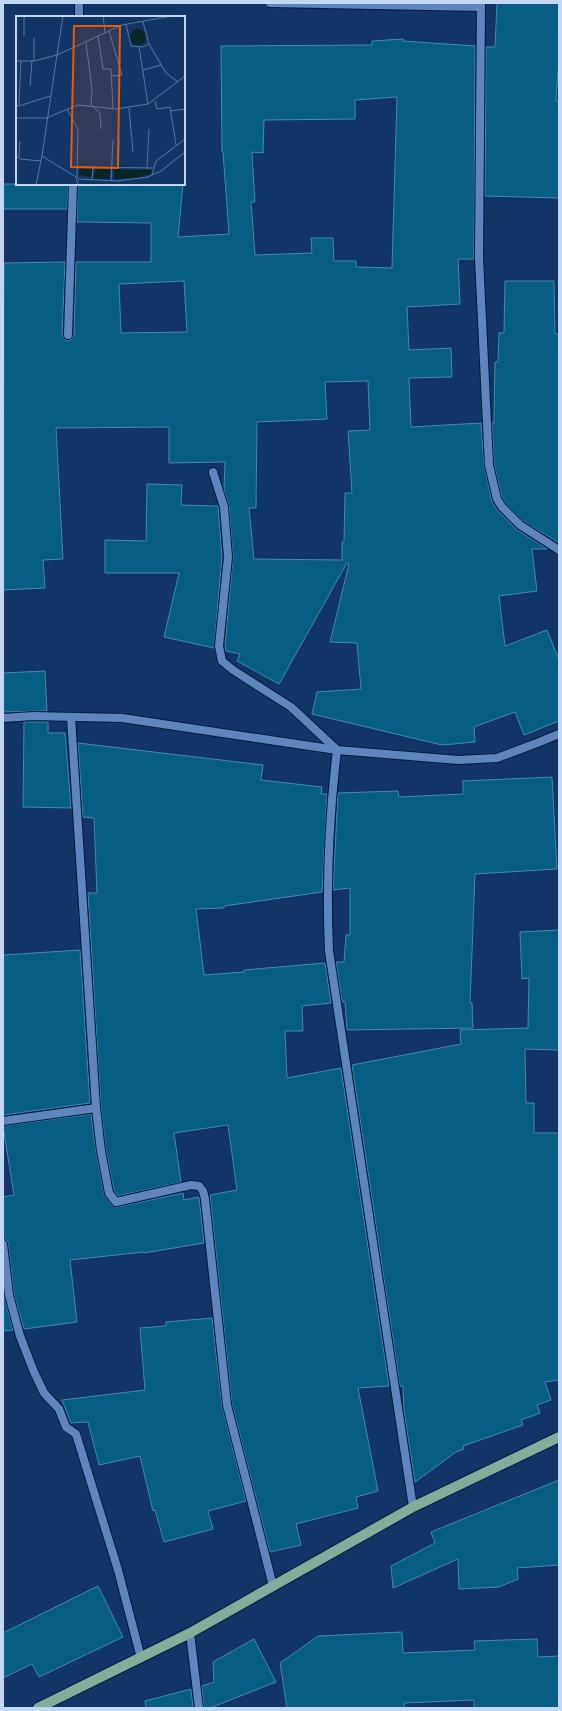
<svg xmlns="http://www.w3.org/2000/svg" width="562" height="1711" viewBox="0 0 562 1711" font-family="'Roboto Condensed',sans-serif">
<rect width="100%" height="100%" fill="#113567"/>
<g fill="#085d85" stroke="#4289b4" fill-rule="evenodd">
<path d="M497 3H559V57L556 101H559V198L485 196 486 47H495Z"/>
<path d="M403 39V41L475 46 474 259H458L460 304 407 307 409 350 451 348 452 377 409 378 411 427 481 423 484 465 492 502 498 511 516 529 547 549H532L537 591 499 596 505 646 547 630 559 660V721L524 735 515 712 474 727 475 742 442 745 312 714 317 692 361 689 357 643 330 642 349 564 347 563 279 684 237 661 240 654 226 651 225 646 233 557 229 506 224 490 225 462 169 463V427L56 428 63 559 43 560 45 588 3 590 4 263 65 262 62 335 65 340H71L74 335 76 262H151V223L77 222 78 184H183L178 237 229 234 223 152H222L221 46 372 45V41ZM397 97 392 268 356 267V261H334L333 238H311L312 253 255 255 251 202H255L252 152 263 153 264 120 355 119V100ZM184 281 187 332 121 333 119 284ZM368 381 370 430 348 431 352 493H345L344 542H342V560L254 559 249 508H256L257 422 327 419 325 382Z"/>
<path d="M3 184H68L67 209H3Z"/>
<path d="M505 281H554L555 334H559V543L523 521 506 504 502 497 494 464 492 423H494L495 362H498L499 333H504Z"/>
<path d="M147 484 182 485 181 505 218 506 222 557 214 648 164 637 179 573H105V540L146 541Z"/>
<path d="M45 671 47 711 3 712V673Z"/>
<path d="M24 722H48V733H65L71 808 23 807Z"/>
<path d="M78 743 263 765 261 780 322 787 321 794H327L322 892 224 906V908L196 909 204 975 244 972V970L325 963 331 1003 302 1006 303 1031H285L287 1078 341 1068 389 1386 358 1388 378 1491 356 1497 358 1508 296 1524 301 1545 270 1552 232 1404 210 1195 237 1190 228 1125 174 1133 181 1182 118 1196 114 1191 106 1150 101 1108 88 893H97L94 818 83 817Z"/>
<path d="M552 777 557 869 475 874 470 1003H472L473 1028 347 1030 345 1002H342L336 962H344L346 935H350V888L333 890 338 793 398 791 399 797 463 794V781Z"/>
<path d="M559 930V1050L525 1049 526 1103H534V1133H559V1380L545 1382 551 1400 537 1405 540 1413 521 1420 523 1425 463 1446 464 1449 456 1452 415 1482 404 1411 403 1386H400L352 1065 461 1044 460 1030 528 1028 529 978 522 979 520 932Z"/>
<path d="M80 950 90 1103 3 1115V955Z"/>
<path d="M91 1114 96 1152 104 1194 112 1205 117 1207 183 1193 184 1200 199 1197 204 1243 144 1253V1252L70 1260 77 1322 24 1329 14 1294 8 1243 7 1240 3 1239V1197L14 1195 3 1126Z"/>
<path d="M3 1291 13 1330 3 1331Z"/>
<path d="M212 1318 222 1406 246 1501 208 1511 213 1529 164 1542 155 1510 153 1511 140 1456 99 1465 88 1422 71 1423 62 1400 145 1390 140 1328 166 1326V1322Z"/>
<path d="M559 1480V1565L517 1568 518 1579 499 1587 459 1589 458 1559 393 1588 391 1566 435 1543 431 1532Z"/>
<path d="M98 1586 123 1637 39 1677 32 1664 3 1678V1633Z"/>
<path d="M402 1632 403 1653 475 1650 474 1641 537 1639 538 1657 559 1656V1708H474V1700L404 1703 405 1708H287L280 1663 318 1636Z"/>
<path d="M254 1639 276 1682 210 1708H204L202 1686 214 1682 213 1662Z"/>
<path d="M191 1689 193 1708H146L145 1701Z"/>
</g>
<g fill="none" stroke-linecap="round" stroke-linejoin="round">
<defs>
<g id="minor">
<path d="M270 3 481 7"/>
<path d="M481 3 479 258 489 465 497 499 502 507 520 525 559 550"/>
<path d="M79 17V3"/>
<path d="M68 335 73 184"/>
<path d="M213 472 224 507 228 557 219 646 222 661 233 670 291 707 337 750C329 817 326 883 329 951L413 1507"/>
<path d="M71 717 96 1108 101 1151 109 1193 116 1202 191 1185 199 1186 203 1191 205 1199 227 1405 273 1586"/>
<path d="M3 718 33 716 122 718 337 750 458 760 497 758 537 743 559 734"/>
<path d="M3 1121 96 1108"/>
<path d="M3 1244 9 1295 20 1336 34 1372 44 1393 59 1409 66 1427 76 1434 118 1570 141 1658"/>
<path d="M190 1633 199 1708"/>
</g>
<path id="primary" d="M38 1708 190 1633 413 1507 559 1437"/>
</defs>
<use href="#minor" stroke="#031c41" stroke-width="10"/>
<use href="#primary" stroke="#031c41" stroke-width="12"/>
<use href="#minor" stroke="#5e85bd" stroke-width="8"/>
<use href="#primary" stroke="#80ae9b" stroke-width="10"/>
</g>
<g transform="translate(16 16)">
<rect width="169" height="169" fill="#113567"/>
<path d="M114 21a8 8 0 1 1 16 0a8 8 0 1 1-16 0ZM64 152 77 153 75 161 63 159ZM80 152 94 153V163H77ZM98 153 135 154 136 157 121 162 98 163Z" fill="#0b2627"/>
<path fill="none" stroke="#5876a0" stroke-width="1" d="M8 0V20M87 0 89 17M110 8 115 30 127 31 133 28 127 6M93 15 106 59 95 60M82 20 87 53H95L97 92M70 27 76 73 75 89 84 97 85 113M133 28 150 57 162 66M123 31 132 88M41 39 47 0M41 39 26 140 60 161 62 169M0 45H18L41 39 106 9 156 0M18 45V22M127 54 145 49M14 70 16 45M139 85 141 93 154 91 160 129M3 90 34 80M0 92 3 88 5 45M113 92 117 136M51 93 62 113 61 162M154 95 169 93M0 102H30L62 89 100 93 132 88 169 60M0 140 4 143 25 145M3 141 4 125M62 151 137 152M102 152 103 125M131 152 133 113M136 159 140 145 169 123M62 163 101 165 132 161 145 155 169 136M76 164 77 151M95 165 97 124M20 169 26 140"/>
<path fill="#e8590c" fill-opacity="0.15" stroke="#e8590c" stroke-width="2" d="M58 10H104L102 152 55 151Z"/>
<rect width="169" height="169" fill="none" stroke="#c2d7f6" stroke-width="2"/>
</g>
<rect width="562" height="1711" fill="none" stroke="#c2d7f6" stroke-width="8"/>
</svg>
